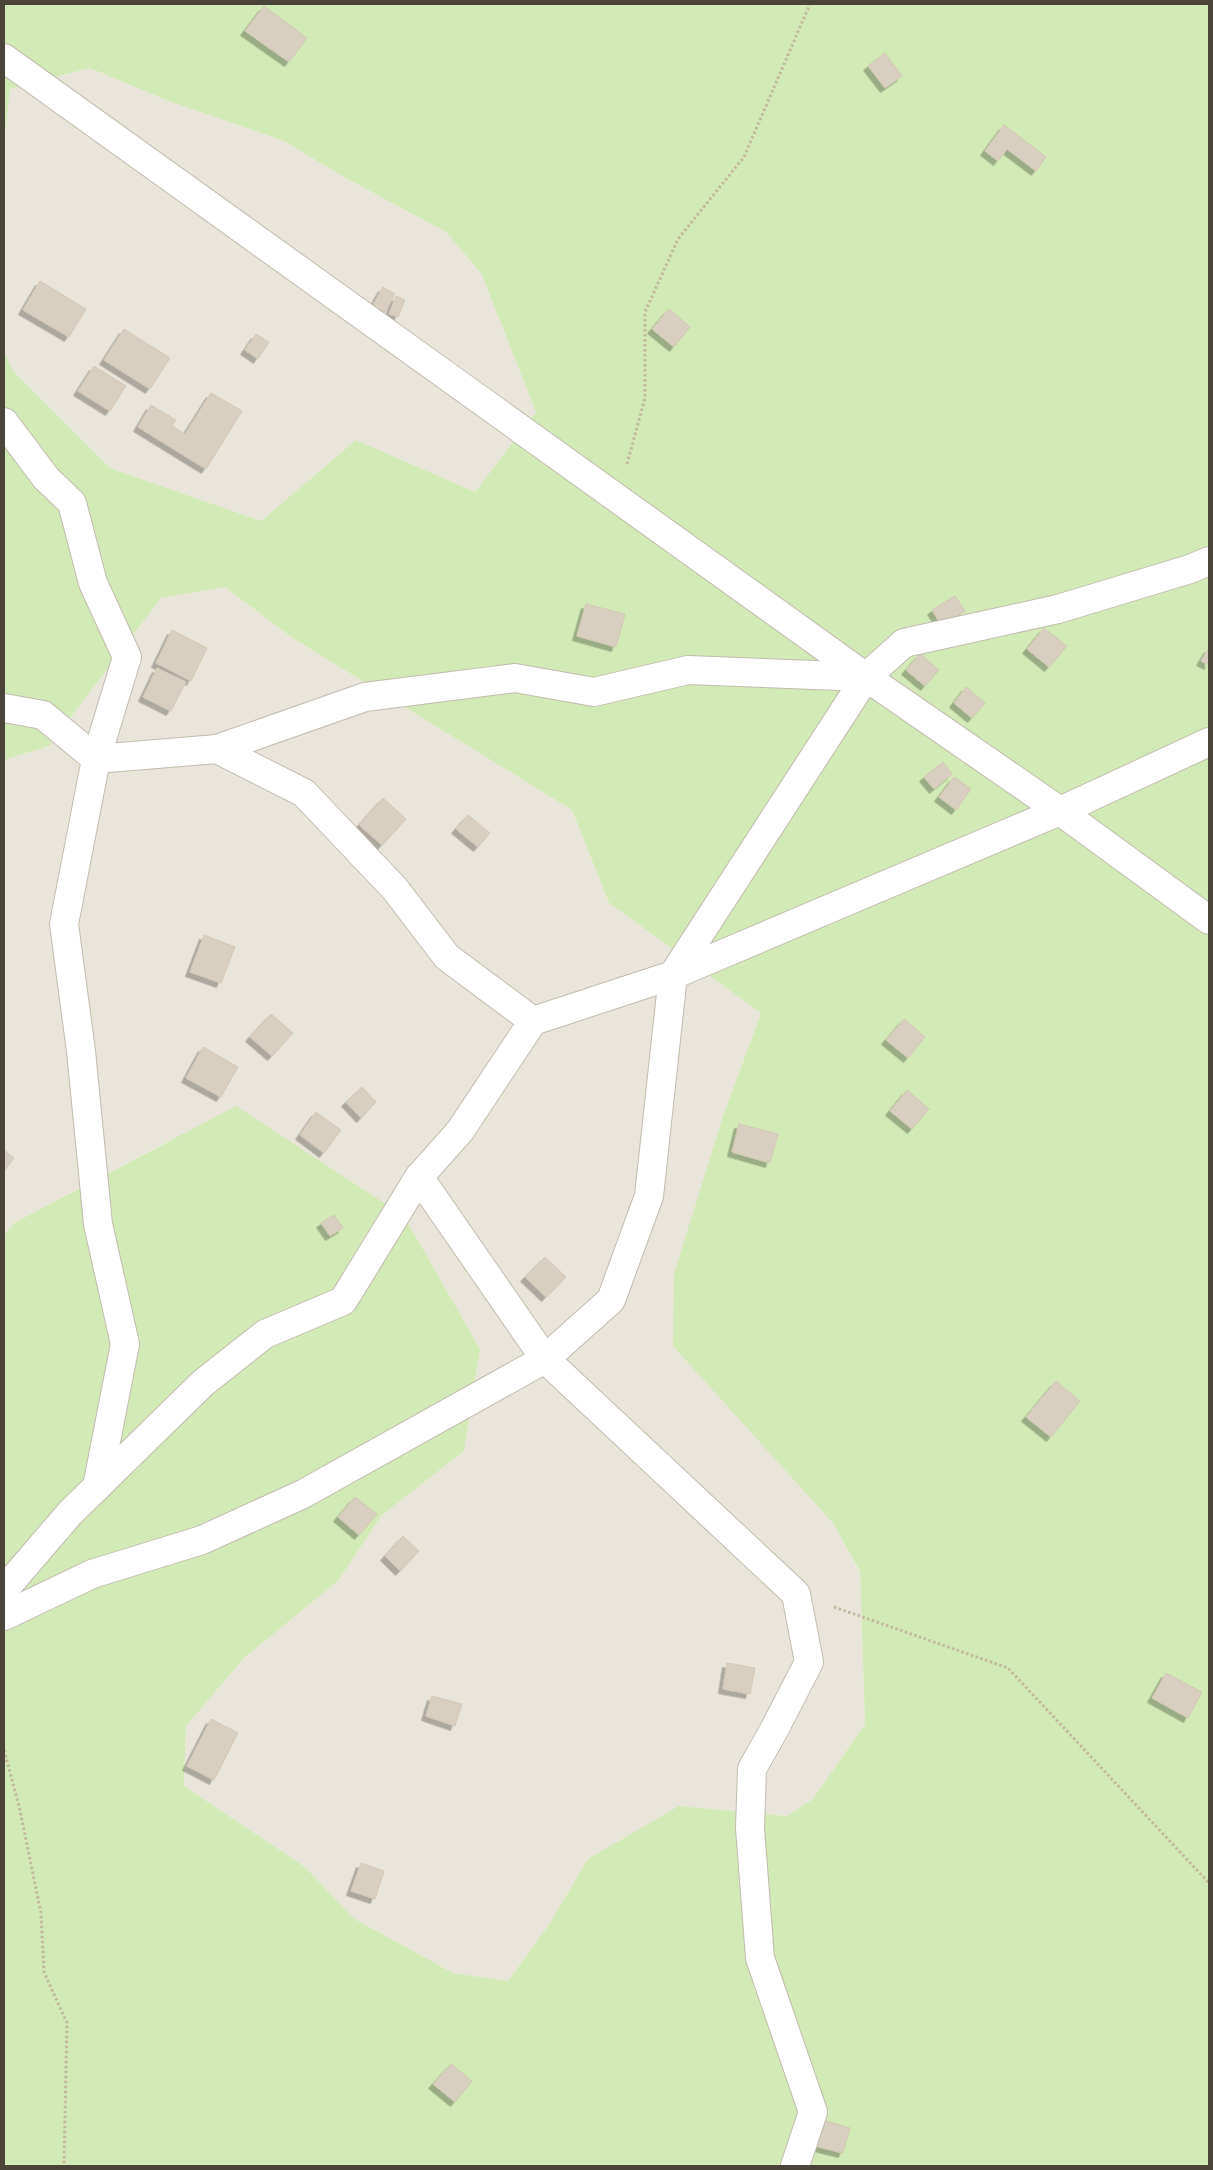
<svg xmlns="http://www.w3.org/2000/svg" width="1213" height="2170" viewBox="0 0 1213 2170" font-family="Manrope,sans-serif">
<defs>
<filter id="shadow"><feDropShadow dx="-4.5" dy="4.5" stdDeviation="0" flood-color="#0004"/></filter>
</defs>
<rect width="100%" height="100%" fill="#f6f3ec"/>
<g fill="#eae5da">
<path d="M90 68 166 100 284 141 342 176 446 232 481 273 536 412 475 492 356 440 261 521 110 468 13 371 4 351V129L6 126 10 89Z"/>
<path d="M225 587 291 637 572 810 609 903 761 1013 723 1116 833 1523 860 1573 865 1724 813 1799 787 1816 679 1806 550 1923 508 1981 453 1973 353 1918 305 1867 184 1786 186 1726 245 1657 338 1581 382 1515 464 1451 480 1349 404 1216 172 1139 14 1223 4 1236V760L49 746 161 598Z"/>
</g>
<path fill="#d2eab5" d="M4 4H1209V2166H4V1236L14 1223 236 1106 404 1216 480 1349 464 1451 382 1515 338 1581 245 1657 186 1726 184 1786 305 1867 353 1918 453 1973 508 1981 550 1923 588 1859 679 1806 787 1816 813 1799 865 1724 860 1572 833 1523 673 1346 674 1274 723 1116 761 1013 609 903 572 810 291 637 225 587 161 598 49 746 4 760V351L13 371 110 468 261 521 356 440 475 492 536 412 481 273 446 232 342 176 284 141 166 100 90 68 10 89 6 126 4 129Z"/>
<g fill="#d8cfc1" stroke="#d3c7b4" filter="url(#shadow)">
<path d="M264 6 307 38 289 62 245 31Z"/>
<path d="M885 53 902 76 885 88 868 66Z"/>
<path d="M1004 125 1046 157 1036 171 1007 149 998 161 985 151Z"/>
<path d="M40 281 86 309 69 337 23 310Z"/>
<path d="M383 287 395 294 385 312 373 305Z"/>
<path d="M396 296 405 300 398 317 389 314Z"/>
<path d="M669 309 690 327 674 347 652 329Z"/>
<path d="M124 329 170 358 150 389 104 360Z"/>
<path d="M256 334 269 342 258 359 245 350Z"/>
<path d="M94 366 126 386 110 411 78 391Z"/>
<path d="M211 393 242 411 206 469 138 427 151 405 176 420 172 426 185 434Z"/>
<path d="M955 596 965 611 942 626 932 610Z"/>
<path d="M586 604 625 614 616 647 577 636Z"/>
<path d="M1044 628 1067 646 1049 667 1027 649Z"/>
<path d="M172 630 207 648 191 681 156 663Z"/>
<path d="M1209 648V665L1201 661Z"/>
<path d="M920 654 939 670 925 686 906 670Z"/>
<path d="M157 668 186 682 171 711 143 697Z"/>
<path d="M966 687 985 703 972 718 954 703Z"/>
<path d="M943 762 952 774 934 789 924 777Z"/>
<path d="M954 777 971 789 956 810 939 797Z"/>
<path d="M383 798 406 819 382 845 359 825Z"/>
<path d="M468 815 490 833 478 847 456 829Z"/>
<path d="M204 935 235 947 221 983 190 972Z"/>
<path d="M271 1014 293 1033 272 1056 250 1037Z"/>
<path d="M904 1019 925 1037 908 1058 886 1040Z"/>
<path d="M203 1047 238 1067 221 1097 186 1078Z"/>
<path d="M362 1087 376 1102 361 1118 346 1102Z"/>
<path d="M907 1090 929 1109 912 1129 890 1111Z"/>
<path d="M316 1112 341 1130 324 1153 300 1135Z"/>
<path d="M739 1124 778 1134 770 1163 732 1152Z"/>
<path d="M4 1150 14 1158 4 1171Z"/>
<path d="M334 1215 343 1228 330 1236 321 1223Z"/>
<path d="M545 1257 566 1277 546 1297 525 1277Z"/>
<path d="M1056 1381 1080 1401 1051 1437 1026 1417Z"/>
<path d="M355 1497 377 1514 359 1535 338 1517Z"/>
<path d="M403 1536 419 1551 400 1571 385 1556Z"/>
<path d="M727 1663 755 1668 750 1694 723 1689Z"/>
<path d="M1166 1673 1202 1692 1188 1718 1152 1698Z"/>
<path d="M432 1696 462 1704 455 1726 426 1716Z"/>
<path d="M211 1719 238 1733 214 1780 187 1766Z"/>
<path d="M361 1863 384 1871 375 1899 351 1891Z"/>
<path d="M451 2064 472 2081 455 2102 433 2084Z"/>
<path d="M823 2120 850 2128 843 2153 815 2146Z"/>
</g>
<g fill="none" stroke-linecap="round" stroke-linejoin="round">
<defs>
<g id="minor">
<path d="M4 58 866 677 1060 811 1209 920"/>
<path d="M4 422 46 478 72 503 93 583 127 657 96 759 64 924 81 1051 98 1224 125 1344 97 1487"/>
<path d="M4 708 43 715 96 759 217 749 365 697 515 678 594 692 688 670 866 677"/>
<path d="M217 749 304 793 395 889 447 957 533 1021"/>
<path d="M419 1177 545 1359 796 1594 809 1662 774 1730 752 1769 750 1828 760 1958 813 2112 795 2166"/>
<path d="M4 1590 70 1513 203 1383 265 1334 343 1301 419 1177 460 1131 533 1021 673 975 866 677 904 643 1058 609 1190 569 1209 561"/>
<path d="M4 1616 92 1574 202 1540 303 1494 545 1359 611 1300 649 1196 673 975 1060 811 1209 742"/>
</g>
</defs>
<use href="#minor" stroke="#c2bbae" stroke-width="30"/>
<g stroke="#c4b79f" stroke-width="3" stroke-dasharray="2.5 2.5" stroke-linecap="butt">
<path d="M627 464 645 398V312L678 239 744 157 810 4"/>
<path d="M834 1607 1008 1668 1209 1883"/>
<path d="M4 1750 19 1806 41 1913 44 1972 67 2023 64 2166"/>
</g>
<use href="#minor" stroke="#fff" stroke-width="28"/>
</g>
<rect width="1213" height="2170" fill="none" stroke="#4b4439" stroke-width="10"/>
</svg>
